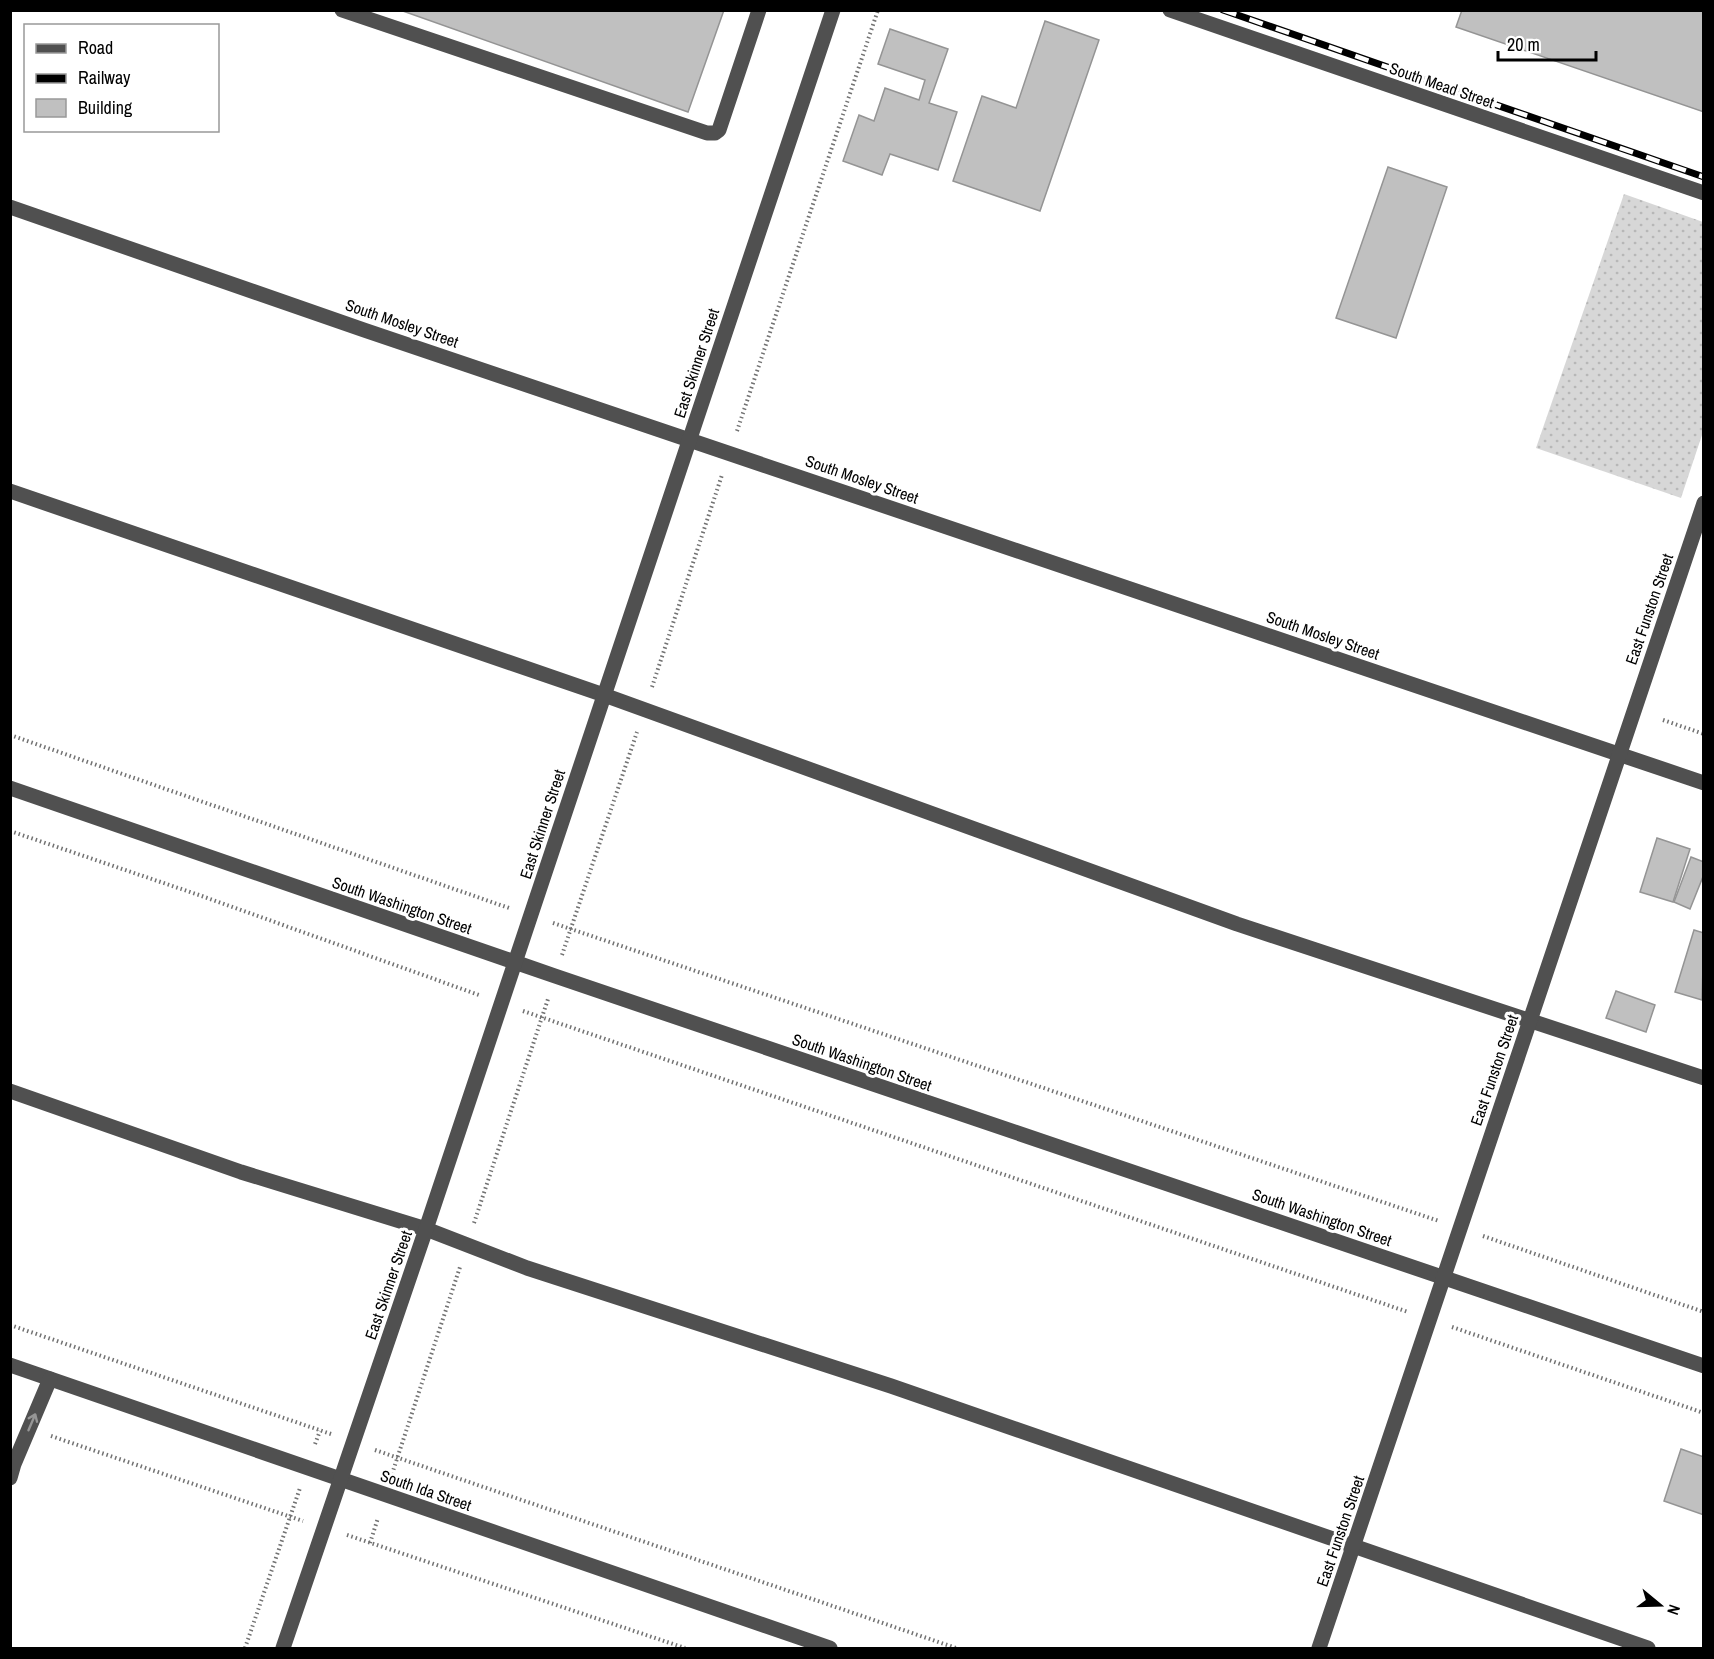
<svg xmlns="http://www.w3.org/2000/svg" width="1714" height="1659" viewBox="0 0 1714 1659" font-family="'Archivo Narrow',sans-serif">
<defs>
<pattern id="grass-dots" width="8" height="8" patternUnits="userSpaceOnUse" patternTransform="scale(1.5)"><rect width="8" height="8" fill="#d7d7d7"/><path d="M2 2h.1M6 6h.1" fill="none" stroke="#b7b7b7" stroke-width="1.8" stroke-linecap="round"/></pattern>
</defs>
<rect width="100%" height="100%" fill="#fff"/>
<path fill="url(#grass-dots)" d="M1624 194 1703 222V432L1681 498 1536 448Z"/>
<g fill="#c0c0c0" stroke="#949494" stroke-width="1.5">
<path d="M400 10H724L688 112Z"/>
<path d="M1462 10H1704V112L1456 27Z"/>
<path d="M1045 21 1099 40 1040 211 953 181 982 96 1016 108Z"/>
<path d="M890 29 948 49 929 103 957 112 938 170 890 154 882 175 843 161 859 115 874 121 885 88 919 100 925 80 878 64Z"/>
<path d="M1388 167 1447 187 1396 338 1336 318Z"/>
<path d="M1657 838 1690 849 1673 902 1640 892Z"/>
<path d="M1691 857 1704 862V874L1690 909 1674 902Z"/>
<path d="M1694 930 1704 933 1702 1000 1675 992Z"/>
<path d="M1616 991 1655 1005 1646 1032 1606 1018Z"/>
<path d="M1681 1449 1704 1457V1515L1664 1501Z"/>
</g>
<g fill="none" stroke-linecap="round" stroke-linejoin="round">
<g stroke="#727272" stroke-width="4" stroke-dasharray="1.5 3" stroke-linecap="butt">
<path d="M737 431 878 10"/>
<path d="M652 687 722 475"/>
<path d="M1663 720 1704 734"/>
<path d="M10 735 509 908"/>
<path d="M10 831 199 895 479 995"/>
<path d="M553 923 1439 1221"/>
<path d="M562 955 637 732"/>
<path d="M523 1011 1408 1312"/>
<path d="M474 1223 548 999"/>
<path d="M1483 1236 1704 1312"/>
<path d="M10 1325 331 1434"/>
<path d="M1452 1327 1704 1413"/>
<path d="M51 1436 303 1521"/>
<path d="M315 1444 320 1431"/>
<path d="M375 1450 956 1648"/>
<path d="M392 1474 460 1267"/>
<path d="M347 1535 685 1648"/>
<path d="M370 1543 378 1518"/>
<path d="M245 1648 300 1488"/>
</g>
<g stroke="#505050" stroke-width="15">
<path d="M342 10 707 133H715L719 130 759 10"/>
<path d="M1170 10 1704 193"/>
<path d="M10 207 364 330 1704 783"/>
<path d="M10 491 604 695 1237 924 1704 1078"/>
<path d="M10 788 555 976 1704 1366"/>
<path d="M10 1091 241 1172 426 1229 527 1268 891 1386 1648 1648"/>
<path d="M10 1365 830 1648"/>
<path d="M10 1478 14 1464 50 1379"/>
<path d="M283 1648 426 1229 833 10"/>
<path d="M1319 1648 1704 503"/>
</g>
<defs>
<path id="rail" d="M1223 10 1704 177"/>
</defs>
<use href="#rail" stroke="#000" stroke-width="7"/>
<use href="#rail" stroke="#fff" stroke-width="4.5" stroke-dasharray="14" stroke-linecap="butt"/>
</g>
<defs><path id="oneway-shaft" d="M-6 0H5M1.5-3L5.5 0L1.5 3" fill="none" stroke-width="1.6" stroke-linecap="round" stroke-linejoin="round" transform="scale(1.5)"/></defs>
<use stroke="#969696" href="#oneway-shaft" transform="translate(32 1422) rotate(-67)"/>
<g text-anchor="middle" stroke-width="6" stroke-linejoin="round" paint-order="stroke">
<g font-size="16" fill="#000" stroke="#fff">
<text transform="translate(1442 85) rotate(19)" y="6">South Mead Street</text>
<text transform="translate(402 323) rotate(19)" y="6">South Mosley Street</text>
<text transform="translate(696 363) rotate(-72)" y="6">East Skinner Street</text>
<text transform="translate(862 479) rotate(19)" y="6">South Mosley Street</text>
<text transform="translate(1649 609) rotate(-71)" y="6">East Funston Street</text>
<text transform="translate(1323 635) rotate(19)" y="6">South Mosley Street</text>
<text transform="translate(542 824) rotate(-72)" y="6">East Skinner Street</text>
<text transform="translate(402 905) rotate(19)" y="6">South Washington Street</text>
<text transform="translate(862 1062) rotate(19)" y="6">South Washington Street</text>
<text transform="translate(1494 1070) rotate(-71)" y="6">East Funston Street</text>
<text transform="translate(1322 1217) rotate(19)" y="6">South Washington Street</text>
<text transform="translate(388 1285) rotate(-71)" y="6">East Skinner Street</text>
<text transform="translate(426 1490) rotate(19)" y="6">South Ida Street</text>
<text transform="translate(1340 1531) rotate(-71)" y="6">East Funston Street</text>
</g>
</g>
<rect width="1714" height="1659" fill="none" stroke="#000000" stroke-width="24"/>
<rect x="24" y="24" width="195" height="108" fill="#ffffff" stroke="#999999" stroke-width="1.5"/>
<rect x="36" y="44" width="30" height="9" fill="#505050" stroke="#999999" stroke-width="1.5"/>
<text x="78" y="54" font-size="18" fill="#000000">Road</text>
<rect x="36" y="74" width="30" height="9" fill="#000000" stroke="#999999" stroke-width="1.5"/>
<text x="78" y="84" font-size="18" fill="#000000">Railway</text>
<rect x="36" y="99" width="30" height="18" fill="#c0c0c0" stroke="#999999" stroke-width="1.5"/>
<text x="78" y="114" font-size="18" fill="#000000">Building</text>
<g transform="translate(1660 1605) rotate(109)" stroke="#ffffff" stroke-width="4.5" paint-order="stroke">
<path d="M0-4.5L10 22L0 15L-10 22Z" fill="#000000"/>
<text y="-9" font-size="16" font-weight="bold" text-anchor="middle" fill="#000000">N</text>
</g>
<path d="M1498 51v9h98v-9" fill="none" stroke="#000000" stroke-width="3"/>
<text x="1507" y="51" font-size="18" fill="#000000" stroke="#ffffff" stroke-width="4.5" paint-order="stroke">20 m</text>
</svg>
